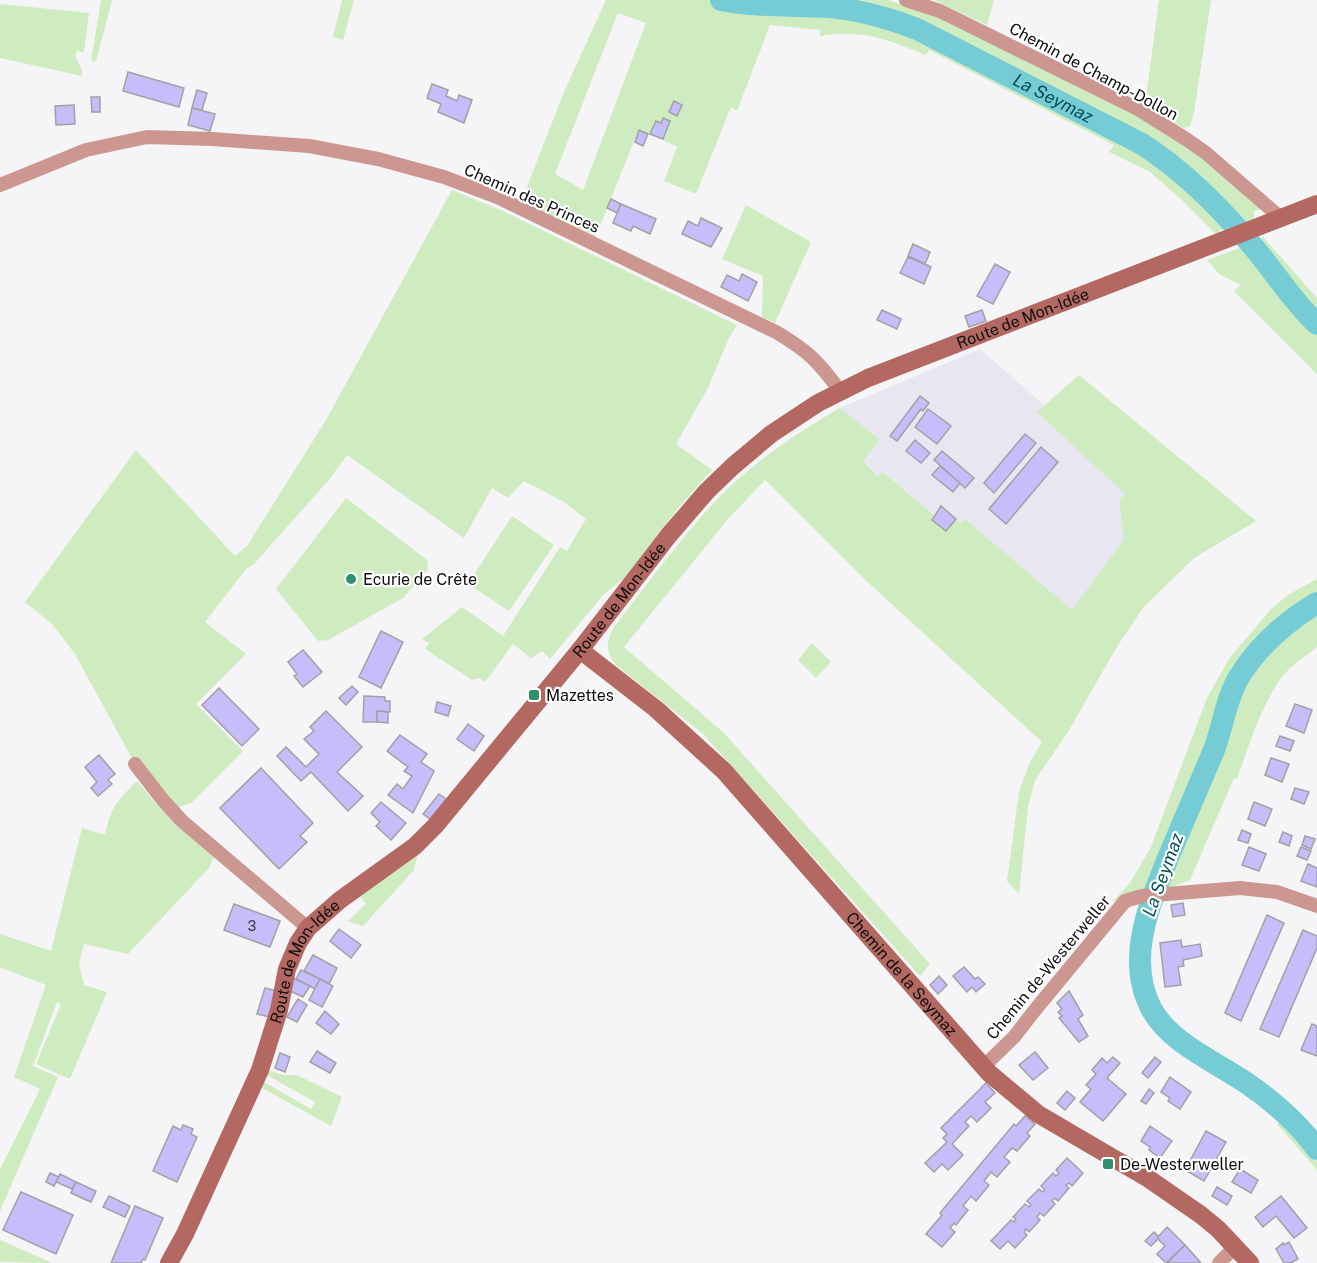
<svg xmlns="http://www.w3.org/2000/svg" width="1317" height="1263" viewBox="0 0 1317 1263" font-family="'Public Sans',sans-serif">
<rect width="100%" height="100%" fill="#f5f4f6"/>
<path fill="#e8e7f1" d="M980 349 1044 405 1038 412 1125 494 1119 500 1124 539 1072 610 965 519 961 523 955 520 956 518 941 506 935 513V516L884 472 879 477 863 461 880 440 840 408Z"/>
<g fill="#cfecc0" fill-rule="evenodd">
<path d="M101 0H112L96 62 91 61Z"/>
<path d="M342 0H354L343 40 333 37Z"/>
<path d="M606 0H888L929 13 1119 106 1165 132 1212 166 1260 209 1254 211V219L1219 231 1220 235H1217L1182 200 1150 172 1109 152 1114 145 929 50 926 55C886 39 863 29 820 36L821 30 770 25 737 111 731 107 696 194 664 181 677 147 639 129 595 238 530 207 523 197 564 92ZM618 13 646 23 583 190 555 174Z"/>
<path d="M934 0H994L987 25Z"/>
<path d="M1159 0H1211L1194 113 1190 126 1183 128 1145 105Z"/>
<path d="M0 4 89 13 84 52 77 51 75 56 82 70V76L0 58Z"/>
<path d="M452 190 501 210 737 325 729 338 708 388 676 444 712 470 679 507 623 579 604 594 550 659 542 651 531 658 513 644 485 682 479 678 472 680 425 649 429 643 422 639 462 607 503 636 560 547 567 551 586 519 564 502 524 481 508 498 492 488 464 538 347 455 328 481 253 565 246 569 205 622 246 654 196 704 243 751 191 803 176 808 135 764 75 654 52 624 25 602 136 450 235 556 247 546 326 420Z"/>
<path d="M746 205 811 242 775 323 762 317 763 276 722 259Z"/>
<path d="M1263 237 1317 298V374L1234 291 1241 285 1219 274 1207 260 1248 245Z"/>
<path d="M1079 375 1256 521 1194 558 1143 608 1118 645 1068 732 1035 780 1028 807 1019 894 1007 881 1019 792 1030 762 1042 742 860 575 765 480 728 519 624 647 723 732 930 964 920 976 702 733 617 666C605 653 606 641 614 627 645 587 675 546 709 508 746 467 793 435 840 408L880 440 863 461 878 477 883 472 935 516 932 520 945 531 955 520 961 523 965 519 1072 610 1124 539 1119 500 1125 494 1037 412Z"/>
<path d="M346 498 427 560 428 569 403 598 328 640 318 641 276 589Z"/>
<path d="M512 516 554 545 509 611 468 584Z"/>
<path d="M1317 579V647C1309 654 1299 660 1291 667 1265 692 1249 745 1237 779L1234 778 1190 880 1167 889 1132 893 1112 902 1130 883 1151 847 1207 698 1229 659 1271 609 1288 595Z"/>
<path d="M812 643 831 662 816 678 798 660Z"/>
<path d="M137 781 156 804 158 802 214 856 209 868 128 954 84 944 79 963 84 985 107 992 70 1079 36 1064 61 1004 57 1002 33 1066 58 1077 0 1211V1169L40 1089 14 1077 46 985 0 967V934L51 951 82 828 105 835C111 807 117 801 137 781Z"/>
<path d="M418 854 414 870 363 926 348 921 366 904 359 895Z"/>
<path d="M1196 1042 1285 1103 1317 1133V1170L1277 1124 1286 1114 1250 1083 1194 1046Z"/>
<path d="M268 1070 283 1075H297L342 1097 331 1126 262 1088 264 1082 311 1109 315 1102 267 1075Z"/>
<path d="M0 1240 52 1263 0 1262Z"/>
</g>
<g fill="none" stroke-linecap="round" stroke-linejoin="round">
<g stroke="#76ccd4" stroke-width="22">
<path id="s1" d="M721 0C756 7 791 5 827 7 858 9 888 18 917 29L1142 144C1184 171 1218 205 1250 243 1274 270 1290 299 1317 324"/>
<path d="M1317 603C1285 622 1259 645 1239 677 1226 699 1223 726 1214 750 1199 786 1183 822 1168 858 1149 906 1125 960 1152 1010 1171 1044 1218 1063 1248 1084 1274 1102 1299 1124 1317 1149"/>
</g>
</g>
<g fill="#c5befb" stroke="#a1a1a3" stroke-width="1.5">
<path d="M128 72 184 88 179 107 123 91Z"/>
<path d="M432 84 448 90 446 96 457 101 459 95 472 100 464 123 438 112 441 104 427 98Z"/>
<path d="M197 90 207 93 202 110 192 108Z"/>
<path d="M91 97H100V112H92Z"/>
<path d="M674 101 682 105 677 116 669 112Z"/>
<path d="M74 105 75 124 56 125 55 106Z"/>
<path d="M192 108 215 114 210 131 188 125Z"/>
<path d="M663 118 670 121 663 139 650 134 656 121 661 123Z"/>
<path d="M639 130 648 134 643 146 635 142Z"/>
<path d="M611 199 621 204 617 213 607 208Z"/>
<path d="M621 204 656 219 650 234 633 226 631 231 613 223Z"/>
<path d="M701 218 722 228 711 247 682 234 688 221 698 226Z"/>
<path d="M913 244 930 252 925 264 908 256Z"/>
<path d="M908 257 931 267 924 284 900 273Z"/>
<path d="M995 264 1010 272 993 304 977 296Z"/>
<path d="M742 274 757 282 748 301 721 287 727 275 739 281Z"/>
<path d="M882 310 901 319 897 329 877 320Z"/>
<path d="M982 310 986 321 969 327 965 316Z"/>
<path d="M920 396 929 403 923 411 921 409 897 441 890 436Z"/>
<path d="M928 409 951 426 937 444 915 427Z"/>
<path d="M1025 434 1036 443 994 493 984 483Z"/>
<path d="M915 440 930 453 921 463 906 451Z"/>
<path d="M1041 447 1058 462 1006 524 989 509Z"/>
<path d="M942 451 974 478 965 488 934 460Z"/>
<path d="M940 466 960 483 953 492 932 475Z"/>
<path d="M941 506 956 519 946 531 932 520Z"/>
<path d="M381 631 403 642 381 688 359 677Z"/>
<path d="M303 650 322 672 303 687 294 676 297 674 288 662Z"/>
<path d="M352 686 358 692 346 705 339 698Z"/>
<path d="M219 688 259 729 242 746 202 705Z"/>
<path d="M364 696 385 697V701H390V712L377 711V722H363Z"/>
<path d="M437 702 451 706 448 716 435 712Z"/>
<path d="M1295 704 1312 710 1304 733 1286 726Z"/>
<path d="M326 711 362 747 337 772 363 796 348 811 311 772 301 781 277 756 286 747 306 767 319 754 304 739 314 731 310 727Z"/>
<path d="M377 711 388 712V723L377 722Z"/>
<path d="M468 724 484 736 474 751 457 739Z"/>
<path d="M400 735 427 754 421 762 434 771 413 813 388 795 397 784 403 789 412 776 404 771 408 767 387 751Z"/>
<path d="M1280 736 1294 741 1290 751 1276 746Z"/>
<path d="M99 755 115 774 108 780 112 784 98 796 91 788 97 782 85 767Z"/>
<path d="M1271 758 1289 764 1282 782 1265 775Z"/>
<path d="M261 768 313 823 300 836 307 842 279 869 220 808Z"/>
<path d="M1295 788 1309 792 1304 804 1291 799Z"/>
<path d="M439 794 449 801 433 821 423 814Z"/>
<path d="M381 802 406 823 391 840 376 826 380 822 371 813Z"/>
<path d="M1254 802 1272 809 1265 826 1248 819Z"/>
<path d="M1242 830 1251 834 1248 843 1238 840Z"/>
<path d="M1283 832 1292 836 1289 846 1279 842Z"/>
<path d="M1305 836 1315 839 1311 849 1302 845Z"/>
<path d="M1249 847 1266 854 1259 871 1242 865Z"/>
<path d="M1301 847 1311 851 1307 860 1297 856Z"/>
<path d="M1308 864 1317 868V887L1301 881Z"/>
<path d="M1183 903 1185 915 1173 917 1171 905Z"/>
<path d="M234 904 280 921 270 947 224 930Z"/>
<path d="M1267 915 1284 923 1241 1021 1225 1013Z"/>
<path d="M339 929 361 945 351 958 330 941Z"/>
<path d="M1303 930 1317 936V948L1279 1037 1260 1029Z"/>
<path d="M1181 940 1182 947 1200 944 1202 956 1183 960 1184 966 1178 967 1181 985 1165 987 1160 943Z"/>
<path d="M313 955 337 968 329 984 304 971Z"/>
<path d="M964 967 975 979 978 977 985 984 976 992 972 987 967 992 953 976Z"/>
<path d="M301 970 320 979 315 989 296 979Z"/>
<path d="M939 976 947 985 938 994 930 985Z"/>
<path d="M293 978 310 986 303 997 288 990Z"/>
<path d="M320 979 333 986 322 1007 309 1000Z"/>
<path d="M265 988 277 991 270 1017 257 1014Z"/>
<path d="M1069 991 1083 1015 1078 1019 1088 1036 1079 1042 1059 1018 1062 1016 1058 1012 1062 1009 1057 1003Z"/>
<path d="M298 999 307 1005 297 1022 287 1017Z"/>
<path d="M325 1011 339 1024 331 1034 316 1023Z"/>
<path d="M1312 1024 1317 1026V1056L1301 1050Z"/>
<path d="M317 1051 336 1063 330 1073 310 1062Z"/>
<path d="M1035 1052 1048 1068 1033 1080 1019 1065Z"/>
<path d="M280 1053 290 1057 285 1072 275 1068Z"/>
<path d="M1113 1057 1120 1063 1107 1078 1126 1094 1103 1121 1080 1102 1091 1089 1086 1085 1096 1074 1092 1070 1102 1058 1107 1063Z"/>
<path d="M1155 1057 1161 1062 1148 1078 1142 1073Z"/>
<path d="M1170 1077 1191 1092 1180 1109 1168 1101 1170 1098 1161 1092Z"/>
<path d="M986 1083 995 1093 985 1102 991 1108 977 1122 971 1116 965 1122 969 1126 952 1144 963 1155 948 1170 942 1164 934 1172 925 1163 947 1142 943 1138 947 1134 941 1128Z"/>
<path d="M1149 1089 1154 1093 1146 1104 1141 1101Z"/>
<path d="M1067 1091 1075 1098 1065 1110 1057 1103Z"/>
<path d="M1025 1116 1035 1124 1027 1133 1030 1136 1017 1151 1012 1148 1004 1157 1010 1162 997 1177 991 1172 984 1181 989 1185 976 1201 971 1196 963 1206 968 1210 956 1225 954 1223 950 1228 955 1232 942 1247 926 1234 942 1215 940 1213 1014 1124 1016 1126Z"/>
<path d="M183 1125 193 1129 191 1134 197 1137 177 1182 153 1171 173 1126 181 1130Z"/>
<path d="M1150 1126 1172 1141 1160 1158 1149 1150 1150 1147 1141 1141Z"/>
<path d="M1206 1131 1226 1142 1204 1181 1185 1170Z"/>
<path d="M1067 1158 1083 1173 1072 1186 1069 1183 1066 1185 1069 1188 1058 1201 1055 1198 1052 1201 1055 1204 1044 1216 1040 1213 1037 1217 1040 1220 1029 1232 1026 1229 1024 1232 1027 1235 1015 1248 1008 1241 1000 1249 991 1241 1011 1220 1014 1222 1016 1219 1013 1217 1025 1204 1029 1207 1031 1205 1027 1201 1039 1189 1043 1192 1045 1190 1041 1186 1053 1173 1056 1176 1059 1173 1056 1170Z"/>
<path d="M1240 1169 1258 1180 1251 1193 1232 1182Z"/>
<path d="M50 1173 59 1177 54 1186 46 1182Z"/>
<path d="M60 1174 76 1182 72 1189 56 1182Z"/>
<path d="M76 1182 96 1191 91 1202 71 1193Z"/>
<path d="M1217 1187 1232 1196 1227 1205 1212 1196Z"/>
<path d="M21 1192 73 1215 56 1254 3 1230Z"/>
<path d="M109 1196 130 1206 125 1217 103 1207Z"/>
<path d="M1281 1196 1307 1228 1294 1238 1276 1216 1263 1227 1255 1217Z"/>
<path d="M135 1206 163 1218 145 1260 143 1259 141 1263H111Z"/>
<path d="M1167 1227 1185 1245 1166 1263 1157 1254 1165 1246 1157 1238Z"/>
<path d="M1154 1232 1158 1236V1239L1151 1246 1145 1241Z"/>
<path d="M1289 1242 1298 1259 1290 1263H1284L1276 1249 1283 1243 1284 1245Z"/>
<path d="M1185 1245 1201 1263H1167Z"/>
</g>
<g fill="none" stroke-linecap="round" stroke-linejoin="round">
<g stroke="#cc9791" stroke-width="14">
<path d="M906 0 940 11 1138 109 1186 139 1206 153 1281 218"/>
<path d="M0 185 86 150 147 137 212 139 309 146 378 159 444 177 497 197 776 332C808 351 818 361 840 391"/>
<path d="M135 764 162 799 182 821 308 928"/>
<path d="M983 1067 1014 1037 1035 1010 1125 901 1142 896 1240 888 1277 892 1317 906"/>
<path d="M1219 1263 1235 1247"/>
</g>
<g stroke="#b36861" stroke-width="18">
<path id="s2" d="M580 650 656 709 724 771 989 1073 1038 1114 1149 1179 1201 1215 1218 1229 1250 1263"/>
<path id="s3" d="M169 1263 185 1234 260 1070 279 1010 287 969 298 943 308 928 340 900 415 846 435 826 580 650 669 535 707 491 733 466 771 434 818 403 868 378 1317 204"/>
</g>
</g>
<g fill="#2e916b" stroke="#fff" stroke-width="2">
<circle cx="351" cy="579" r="6"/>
<rect x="528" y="689" width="12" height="12" rx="3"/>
<rect x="1102" y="1158" width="12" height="12" rx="3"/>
</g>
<g text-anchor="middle" stroke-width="4.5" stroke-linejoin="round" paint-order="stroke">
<g font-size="14" fill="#3c3a4a">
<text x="252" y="931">3</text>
</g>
<g font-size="16" fill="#0e0e0f" stroke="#fff">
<text transform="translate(1094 71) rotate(28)" y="6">Chemin de Champ-Dollon</text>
<text transform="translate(532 198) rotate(24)" y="6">Chemin des Princes</text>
<text dy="6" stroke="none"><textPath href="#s3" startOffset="1323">Route de Mon-Idée</textPath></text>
<text dy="6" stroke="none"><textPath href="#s3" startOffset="819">Route de Mon-Idée</textPath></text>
<text dy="6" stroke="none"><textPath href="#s3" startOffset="333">Route de Mon-Idée</textPath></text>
<text transform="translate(1048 967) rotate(-50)" y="6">Chemin de-Westerweller</text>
<text dy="6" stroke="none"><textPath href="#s2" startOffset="458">Chemin de la Seymaz</textPath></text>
</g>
<g font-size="16" fill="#0e0e0f" stroke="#fff" text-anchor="start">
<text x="363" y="585">Ecurie de Crête</text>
<text x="546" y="701">Mazettes</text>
<text x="1120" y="1170">De-Westerweller</text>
</g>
<g font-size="18" font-style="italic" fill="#005157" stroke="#fff">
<text dy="6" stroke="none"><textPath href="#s1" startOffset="352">La Seymaz</textPath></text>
<text transform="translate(1163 875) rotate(-70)" y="6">La Seymaz</text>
</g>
</g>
</svg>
